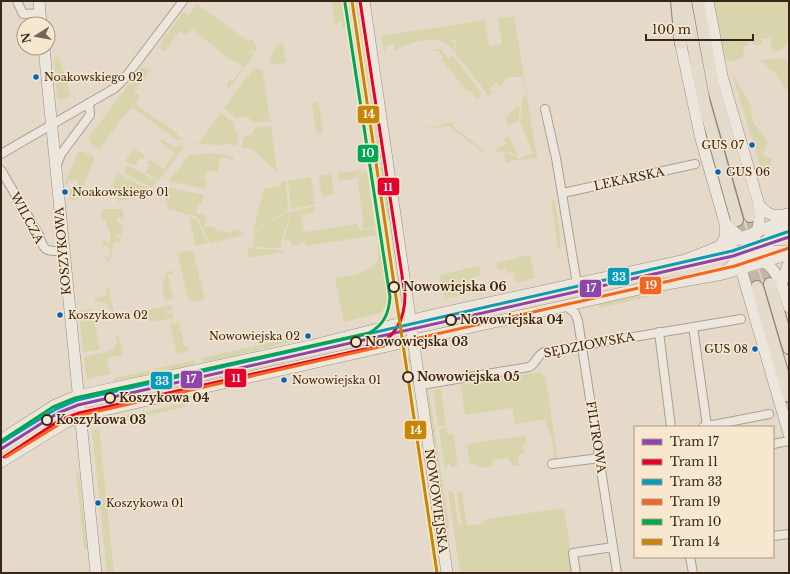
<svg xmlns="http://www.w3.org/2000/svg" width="790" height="574" viewBox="0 0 790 574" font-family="'Libre Baskerville',serif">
<rect width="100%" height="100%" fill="#e5dac9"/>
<g fill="#d8d4ab">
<path d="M331 1H345L349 27 339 28 343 23 341 21 335 27Z"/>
<path d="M349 1H357L380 158 374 159V161Z"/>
<path d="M712 1H789V39L782 50 772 52 771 38 762 39V45H754L750 41 748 42 749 45 743 47 744 56 733 62 723 58Z"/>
<path d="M197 4 248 41 251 38 256 44V52L249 49 254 55 229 88 226 86 231 79 233 80 243 67 234 60 232 61 192 29 186 35 180 31 164 52 159 48 160 44 183 12 188 16Z"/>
<path d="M514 16 537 158 514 160 506 164 504 153H507L519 159 533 153 520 121 523 97 526 96 523 77H508L500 87 496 83 490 88 493 92 489 96 456 54 455 42H457L456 39 451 40 452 43 454 42 455 52C438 31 417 41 395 50L393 44 385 46 386 52H384L381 36 485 20 489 46 502 44 498 18Z"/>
<path d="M283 43 286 63 271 64 269 59 277 46Z"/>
<path d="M433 49H440L448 58 453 56 480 91 481 96 477 100 470 90 468 92 441 59 443 57 437 50 434 51Z"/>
<path d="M59 57 71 96 60 100 57 98 54 58Z"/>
<path d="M783 58 789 66V88L786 90 773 70 772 71 761 60Z"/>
<path d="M145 67 150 71 134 92 140 96 135 104 177 133V135L183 140H177L132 107 125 115H124L100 149 90 143 89 137 141 68Z"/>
<path d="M258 68 263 72 270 121 254 123 248 117H242L237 119 224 108 253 69Z"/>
<path d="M732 73 753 109 751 110 753 122 768 142 762 155 772 159 764 178Z"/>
<path d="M316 102 319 104 323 131 320 135 316 132 312 105Z"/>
<path d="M514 102 520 108 518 121 509 125 505 118 517 107Z"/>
<path d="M221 113 234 123V129L239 136 236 146 224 143 223 145 198 144Z"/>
<path d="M455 122 453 126 484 151 485 154 449 126 420 129Z"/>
<path d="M271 126 277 170V171L257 154V151L242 147 244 137 252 134 255 128Z"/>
<path d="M509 136 518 156 507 151 497 153 496 149 506 144 503 139Z"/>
<path d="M162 139 173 147 181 146 184 147 159 180 145 172 150 165 147 163 149 160 164 169 175 153 160 141Z"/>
<path d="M134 148 145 156 143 159 140 158 134 166 125 161Z"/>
<path d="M81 151 95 157 78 199 71 200 68 190 78 189V181L69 180 67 186 65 182 77 154Z"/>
<path d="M214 153 234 157 233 160 221 157 217 172 207 170 204 179 207 180 205 189 169 181 189 155Z"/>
<path d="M127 165 157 181 151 188 123 172Z"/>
<path d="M382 167 390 220 383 221 385 235 374 168Z"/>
<path d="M363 170 353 179 339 181 338 173Z"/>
<path d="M365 171 367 172 375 227 362 229 363 218 358 185 359 179H355Z"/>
<path d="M118 173 139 185 140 184 149 189 136 197 118 202 113 184Z"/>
<path d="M331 174 334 192 331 195 325 196 321 193 319 176Z"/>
<path d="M311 177 315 204 293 209 291 208 288 181Z"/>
<path d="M286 181 288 210 278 216 277 215 276 218 253 232 264 189 281 186 280 182Z"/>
<path d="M166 187 204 195 201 204H198L196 213 207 216 204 226 216 228 215 231 220 232 221 230 232 233 233 229 244 232 243 235 210 243 197 217 168 209 164 190Z"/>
<path d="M555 200 560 235H559L561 249H558L551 201Z"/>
<path d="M316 206 313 213 301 215 304 232 357 224 360 230 375 228 376 235 306 246 305 241 299 242V245L292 246 290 240 284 241 291 212Z"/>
<path d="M103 209H122L124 213 123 220 119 217 116 221 123 225 121 236 116 233 115 235 120 238 119 244 116 242 112 246 114 248 111 251 112 255 107 262 104 256 109 258 110 248 103 245V240L110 243V231L102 228 108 230 109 228 106 226V221L101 218V213Z"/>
<path d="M288 211 290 215 281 242 282 248 253 247 254 233Z"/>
<path d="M189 217 196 219 208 243 196 246Z"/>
<path d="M377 244H382L389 301 381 313 344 322 335 278C352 275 368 275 378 259Z"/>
<path d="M247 248 283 250V252L249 258Z"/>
<path d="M193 250 205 299 194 302 188 299 178 255 181 252Z"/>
<path d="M530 255 535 278 516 283 514 272 507 273 506 269 498 271 496 263Z"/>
<path d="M479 266 481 275 473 277 474 281 469 283 471 293 445 299 439 275Z"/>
<path d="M173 271V274L168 275 173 298 165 301 162 285 167 272Z"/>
<path d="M108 286 114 314 111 315 108 305 102 302H95V298L107 295 106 287Z"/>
<path d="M665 293 600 308 598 303 639 295Z"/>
<path d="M171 305 172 310 166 311 167 314 172 312 174 318 153 322 148 320 147 314 149 310Z"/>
<path d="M91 308 100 349 83 353 79 311Z"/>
<path d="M180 322 181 328 176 331 181 330 185 347H188L189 349 187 351 177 354 170 324Z"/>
<path d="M116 334H118L123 355 108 358 107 361 110 374 87 379 84 357 109 351 114 348 117 343Z"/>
<path d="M296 337 299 340 202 363 201 358Z"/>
<path d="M283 356 285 363 107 403 106 400 177 383V381L169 382V380L199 376Z"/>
<path d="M195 360 194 365 113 383 115 378Z"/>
<path d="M540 372 546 378 558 461 553 462 554 453 552 437 545 423 547 419 515 424 512 408 465 415 461 385Z"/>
<path d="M406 373 422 479H420L404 374Z"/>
<path d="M441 389 446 425 438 426 433 390Z"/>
<path d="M427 390 429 391 449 527 446 528 445 525Z"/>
<path d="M184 403 185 407 121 421 127 416Z"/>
<path d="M44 419 45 422 1 450V446Z"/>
<path d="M447 428 448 435 453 434 458 466 450 467V464H447V469H445L439 429Z"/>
<path d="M99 429 114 573H107L92 430Z"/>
<path d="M526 436 527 445H523L524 454 518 455 519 466H513L508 458 492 460V466L480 468 477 465 470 463 467 445 478 442Z"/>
<path d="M76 473H79L87 548 84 549Z"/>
<path d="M448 491H452L454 495 459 527 462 526 457 493 462 492 467 526 480 524 486 519 564 508 574 573H460Z"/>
</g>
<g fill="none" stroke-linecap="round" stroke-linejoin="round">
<g stroke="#c2b6a6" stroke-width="12" stroke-dasharray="12 6" stroke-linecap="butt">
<path d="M750 216 770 284"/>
<path d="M737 220 757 287"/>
</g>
<defs>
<g id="street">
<path d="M17 1 23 14 40 13"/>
<path d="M545 109 556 158 577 284"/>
<path d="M1 154 115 88 124 79 183 1"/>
<path d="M57 165 61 154 90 115 89 103"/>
<path d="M1 170 39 235C44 252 46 251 63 251"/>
<path d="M563 193 695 164"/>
<path d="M566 306 575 313 578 321 617 573"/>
<path d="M693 327 707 426"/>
<path d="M659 332 671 427"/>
<path d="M421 385 529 367C536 364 536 356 544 352L741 319"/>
<path d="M703 427 769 414"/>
<path d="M773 444 789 441"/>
<path d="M552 464 600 458"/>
<path d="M773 536 789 534"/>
<path d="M690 557 693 573"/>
<path d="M576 573 573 553 613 547"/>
</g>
<g id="secondary">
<path d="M39 1 41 24"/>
<path d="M364 1 447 573"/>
<path d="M708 1 722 76 759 205C759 212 760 221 758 228 754 246 737 261 724 273"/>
<path d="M679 36 701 139 725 223V238L719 248"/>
<path d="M44 48 96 573"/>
<path d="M759 205C769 216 774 217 789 214"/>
<path d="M725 223C744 242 756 254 785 251"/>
<path d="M720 248C766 256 776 262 789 307"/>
<path d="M754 254 770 237 786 226"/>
<path d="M741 269 789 434"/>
<path d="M782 282 789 262"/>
<path d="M1 440 55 405 77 396 310 346 433 315 685 260 789 219"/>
<path d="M1 462 66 422 91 413 644 288 723 274 789 254"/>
</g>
<g id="primary">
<path d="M677 1 681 43"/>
<path d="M685 1 704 103 737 220"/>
<path d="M698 1 714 89 750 216"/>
<path d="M770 284 789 348"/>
<path d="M757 287 789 396"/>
</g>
</defs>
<use href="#street" stroke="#aa9f93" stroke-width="10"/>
<use href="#secondary" stroke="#998e83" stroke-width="12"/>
<use href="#primary" stroke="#8f857a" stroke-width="14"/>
<use href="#street" stroke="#ede6dc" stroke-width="8"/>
<use href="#secondary" stroke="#ede6dc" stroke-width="11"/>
<use href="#primary" stroke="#e4dbcd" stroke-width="12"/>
<path stroke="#aba49d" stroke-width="1" d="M372 338C390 336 405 344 409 362"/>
<defs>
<path id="tram-1" d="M1 449 58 413 78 405 733 256 789 237"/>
<path id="tram-2" d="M4 457 60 420 79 413 374 347C396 337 405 319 405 295L360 1"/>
<path id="tram-3" d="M1 443 56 409 77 400 732 251 787 232"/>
<path id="tram-4" d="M6 457 63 422 81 415 735 266 789 248"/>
<path id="tram-5" d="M1 441 53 407 75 398 369 333C384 325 389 313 390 297L345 3"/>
<path id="tram-6" d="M352 1 437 573"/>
</defs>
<use href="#tram-1" stroke="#f7e7ce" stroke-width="6"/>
<use href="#tram-2" stroke="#f7e7ce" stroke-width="6"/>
<use href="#tram-3" stroke="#f7e7ce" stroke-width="6"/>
<use href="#tram-4" stroke="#f7e7ce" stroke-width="6"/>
<use href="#tram-5" stroke="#f7e7ce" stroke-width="6"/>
<use href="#tram-6" stroke="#f7e7ce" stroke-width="6"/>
<use href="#tram-1" stroke="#8e44ad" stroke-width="3"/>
<use href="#tram-2" stroke="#e4002b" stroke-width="3"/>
<use href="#tram-3" stroke="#069cbc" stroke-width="3"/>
<use href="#tram-4" stroke="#f26522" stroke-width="3"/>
<use href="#tram-5" stroke="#00a651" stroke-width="3"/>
<use href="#tram-6" stroke="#c78607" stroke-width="3"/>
</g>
<g fill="#0065bd" stroke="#f7e7ce" stroke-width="1.5">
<circle cx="36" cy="77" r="3.5"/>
<circle cx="752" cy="145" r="3.5"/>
<circle cx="718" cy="172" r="3.5"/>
<circle cx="65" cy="192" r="3.5"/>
<circle cx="60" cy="315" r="3.5"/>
<circle cx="308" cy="336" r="3.5"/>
<circle cx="755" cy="349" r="3.5"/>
<circle cx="284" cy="380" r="3.5"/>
<circle cx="98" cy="503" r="3.5"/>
</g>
<g fill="#f7e7ce" stroke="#38261b" stroke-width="2">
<circle cx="394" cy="287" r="5"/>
<circle cx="451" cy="320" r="5"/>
<circle cx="356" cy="342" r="5"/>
<circle cx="408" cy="377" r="5"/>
<circle cx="110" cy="398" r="5"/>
<circle cx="47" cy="420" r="5"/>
</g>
<g text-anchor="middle" stroke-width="3" stroke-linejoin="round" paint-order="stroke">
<g font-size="11" fill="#38261b" stroke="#f7e7ce" text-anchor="start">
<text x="44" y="81">Noakowskiego 02</text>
<text x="744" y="149" text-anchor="end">GUS 07</text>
<text x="726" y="176">GUS 06</text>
<text x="72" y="196">Noakowskiego 01</text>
<text x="68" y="319">Koszykowa 02</text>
<text x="300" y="340" text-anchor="end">Nowowiejska 02</text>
<text x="748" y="353" text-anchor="end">GUS 08</text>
<text x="292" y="384">Nowowiejska 01</text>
<text x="106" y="507">Koszykowa 01</text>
</g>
<g font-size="12" fill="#38261b" stroke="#f7e7ce">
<text transform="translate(629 179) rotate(-12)" y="4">LEKARSKA</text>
<text transform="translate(27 218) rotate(62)" y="4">WILCZA</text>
<text transform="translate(63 251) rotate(-95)" y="4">KOSZYKOWA</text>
<text transform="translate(589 345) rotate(-11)" y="4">SĘDZIOWSKA</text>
<text transform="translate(596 437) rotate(81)" y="4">FILTROWA</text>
<text transform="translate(436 501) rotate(82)" y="4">NOWOWIEJSKA</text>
</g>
<g font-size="12" font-weight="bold" fill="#38261b" stroke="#f7e7ce" text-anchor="start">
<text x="403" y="291">Nowowiejska 06</text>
<text x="460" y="324">Nowowiejska 04</text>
<text x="365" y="346">Nowowiejska 03</text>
<text x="417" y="381">Nowowiejska 05</text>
<text x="119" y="402">Koszykowa 04</text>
<text x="56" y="424">Koszykowa 03</text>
</g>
</g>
<g stroke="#f7e7ce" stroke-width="1.5">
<rect x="357" y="105" width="23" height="19" rx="4" fill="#c78607"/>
<rect x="357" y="144" width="22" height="19" rx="4" fill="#00a651"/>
<rect x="377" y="177" width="23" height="19" rx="4" fill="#e4002b"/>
<rect x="607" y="267" width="23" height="19" rx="4" fill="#069cbc"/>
<rect x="639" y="276" width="23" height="19" rx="4" fill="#f26522"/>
<rect x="579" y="279" width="23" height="19" rx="4" fill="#8e44ad"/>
<rect x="224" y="368" width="23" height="20" rx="4" fill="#e4002b"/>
<rect x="180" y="370" width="23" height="19" rx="4" fill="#8e44ad"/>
<rect x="150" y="371" width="23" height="19" rx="4" fill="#069cbc"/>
<rect x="404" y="420" width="23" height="20" rx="4" fill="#c78607"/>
</g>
<g font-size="11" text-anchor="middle" font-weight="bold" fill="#fff">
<text x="369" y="118">14</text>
<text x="368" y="157">10</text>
<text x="388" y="191">11</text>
<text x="619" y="281">33</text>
<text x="651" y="289">19</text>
<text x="591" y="292">17</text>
<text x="236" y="382">11</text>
<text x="191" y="383">17</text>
<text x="162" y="385">33</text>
<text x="416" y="434">14</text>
</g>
<rect width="790" height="574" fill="none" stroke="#38261b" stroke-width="4"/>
<rect x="634" y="426" width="140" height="132" fill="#f7e7ce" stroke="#ab9a86"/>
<rect x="642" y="439" width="20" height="6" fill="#8e44ad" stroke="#ab9a86"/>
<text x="670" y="446" font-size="12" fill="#38261b">Tram 17</text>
<rect x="642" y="459" width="20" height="6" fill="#e4002b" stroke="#ab9a86"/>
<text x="670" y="466" font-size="12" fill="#38261b">Tram 11</text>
<rect x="642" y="479" width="20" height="6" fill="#069cbc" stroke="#ab9a86"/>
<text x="670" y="486" font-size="12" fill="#38261b">Tram 33</text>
<rect x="642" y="499" width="20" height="6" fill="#f26522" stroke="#ab9a86"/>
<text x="670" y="506" font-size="12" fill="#38261b">Tram 19</text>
<rect x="642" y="519" width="20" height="6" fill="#00a651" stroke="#ab9a86"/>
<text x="670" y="526" font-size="12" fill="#38261b">Tram 10</text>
<rect x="642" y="539" width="20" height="6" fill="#c78607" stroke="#ab9a86"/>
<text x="670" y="546" font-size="12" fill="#38261b">Tram 14</text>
<g transform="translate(36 36) rotate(259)"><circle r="19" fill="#f7e7ce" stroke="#ab9a86"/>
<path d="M0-3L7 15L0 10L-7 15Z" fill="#756558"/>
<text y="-6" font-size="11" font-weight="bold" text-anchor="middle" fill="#38261b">N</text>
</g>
<path d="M646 34v6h107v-6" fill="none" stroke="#38261b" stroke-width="2"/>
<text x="652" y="34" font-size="12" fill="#38261b" stroke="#f7e7ce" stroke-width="3" paint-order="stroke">100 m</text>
</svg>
